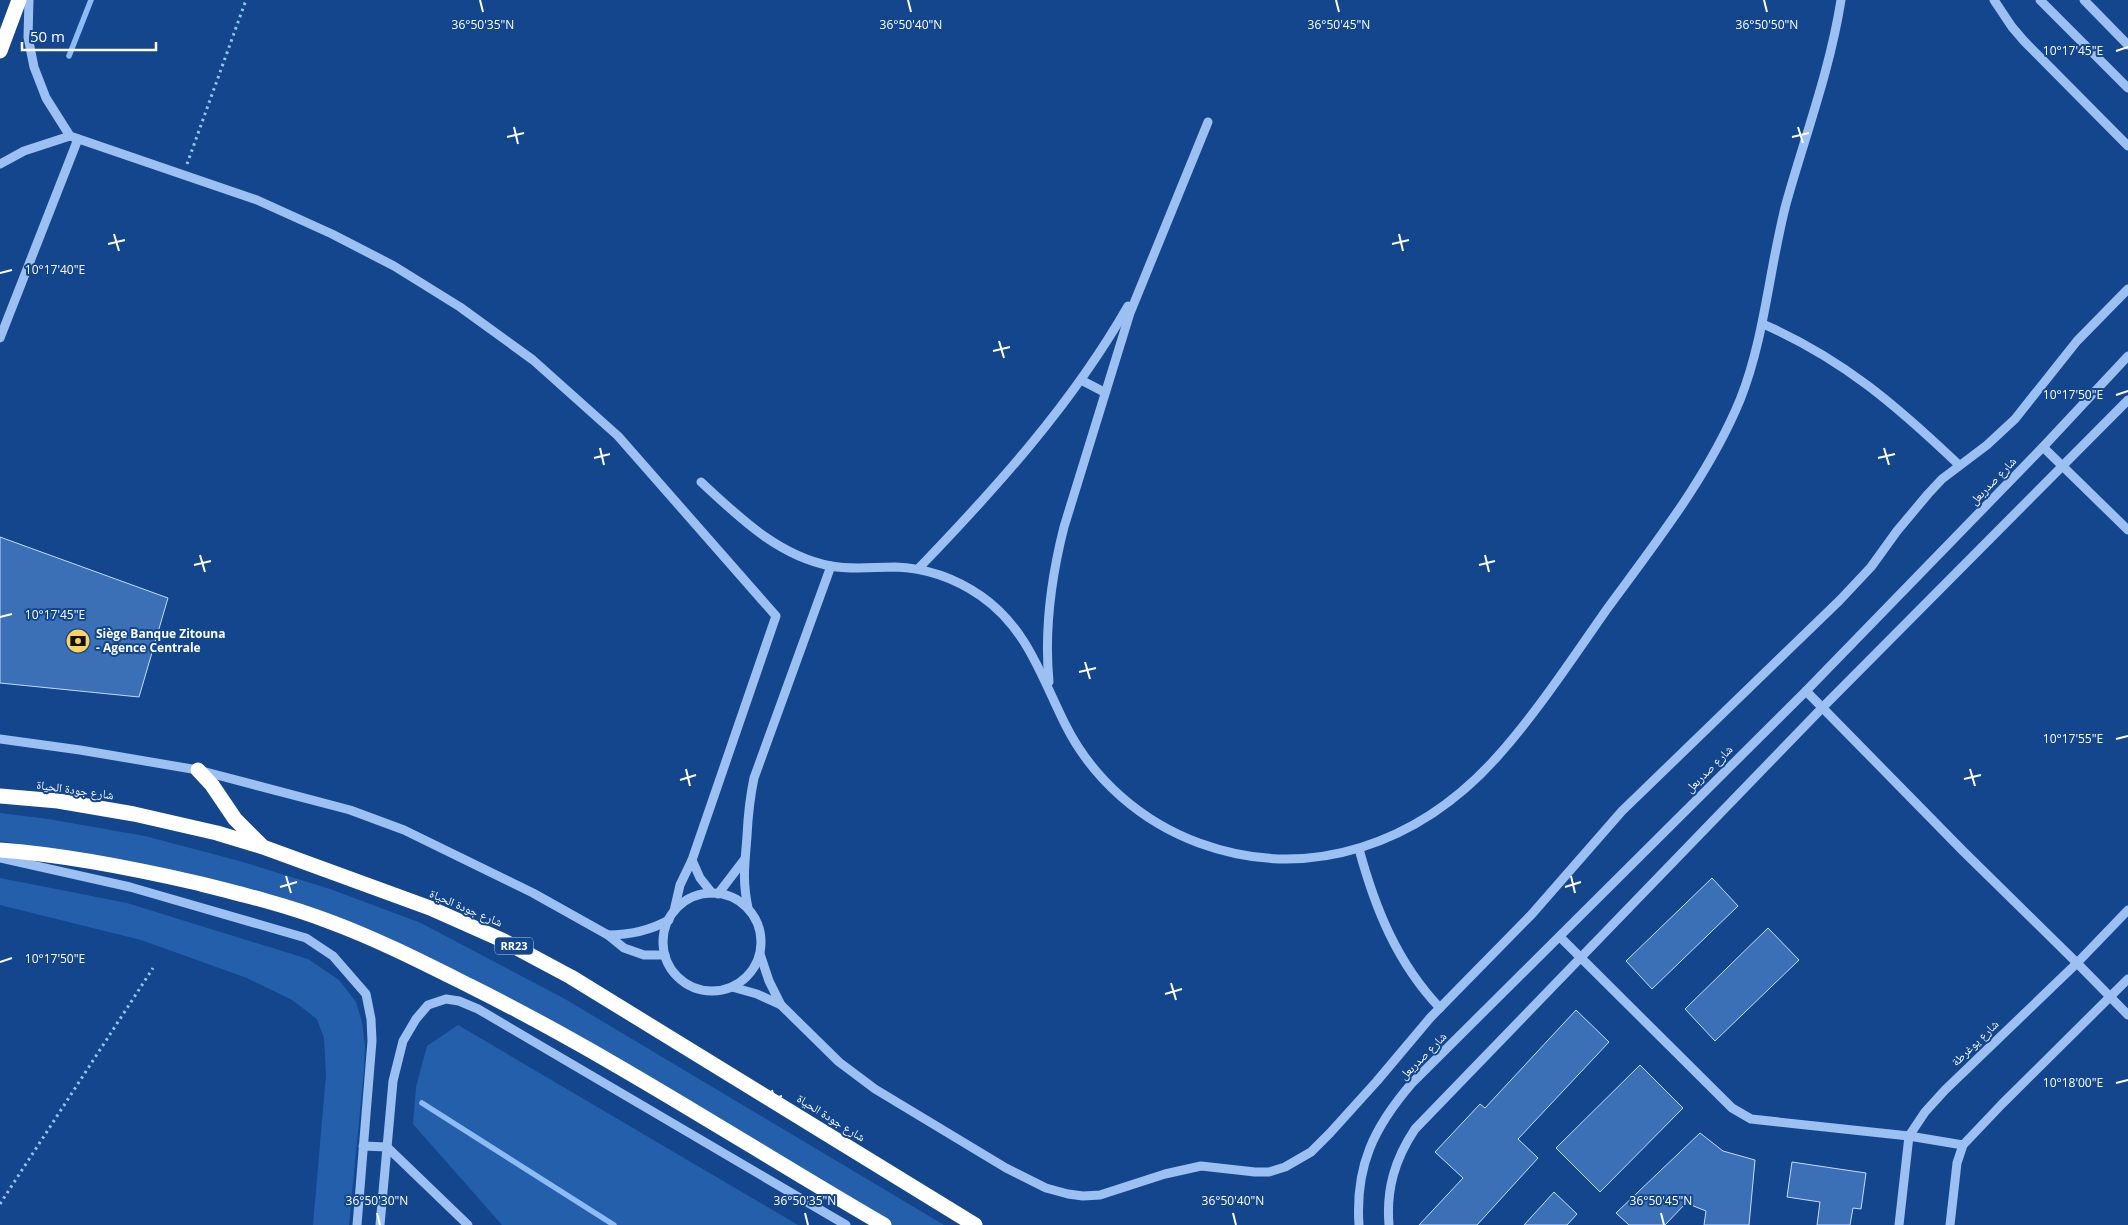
<svg xmlns="http://www.w3.org/2000/svg" width="2128" height="1225" viewBox="0 0 2128 1225" font-family="'Open Sans','Noto Naskh Arabic',sans-serif">
<rect width="100%" height="100%" fill="#13468d"/>
<g fill="#245fac">
<path d="M0 813 48 819 145 836 243 862 330 889 421 923 565 999 944 1225H891L550 1024 414 950 324 914 237 887 140 863 0 841Z"/>
<path d="M0 878 127 903 308 959 339 980 356 1002 362 1022 365 1046 364 1070 349 1225H313L326 1075 324 1038 317 1019 292 1000 247 978 141 940 0 905Z"/>
<path d="M458 1025 798 1225H502L413 1124 416 1087 427 1046Z"/>
</g>
<g fill="none" stroke-linecap="round" stroke-linejoin="round">
<g stroke="#8dbbf4" stroke-width="5.5">
<path d="M69 56 91 0"/>
<path d="M422 1103 614 1225"/>
</g>
</g>
<g fill="#3b70b6" stroke="#c2dbfc">
<path d="M0 537 168 598 139 697 0 683Z"/>
<path d="M1712 878 1738 906 1652 989 1626 961Z"/>
<path d="M1768 928 1799 960 1715 1041 1685 1009Z"/>
<path d="M1576 1010 1609 1042 1518 1139 1538 1158 1477 1225H1419L1463 1178 1435 1152 1480 1104 1485 1108Z"/>
<path d="M1640 1065 1683 1108 1600 1192 1556 1148Z"/>
<path d="M1700 1133 1723 1151 1755 1160 1749 1225H1704L1706 1211 1686 1203 1665 1225H1629L1616 1213Z"/>
<path d="M1792 1162 1866 1173 1861 1209 1853 1208 1850 1225H1817L1820 1202 1787 1197Z"/>
<path d="M1554 1192 1577 1214 1567 1225H1524Z"/>
</g>
<g fill="none" stroke-linecap="round" stroke-linejoin="round">
<g stroke="#9bc0f1" stroke-width="3" stroke-dasharray="2.5 4" stroke-linecap="butt">
<path d="M187 164 246 0"/>
<path d="M0 1204 153 968"/>
</g>
<g stroke="#9bc0f1" stroke-width="9">
<path d="M29 0 28 37 34 67 46 98 70 136 257 200 332 234 394 266 460 307 533 360 618 436 776 616 692 860 680 885 674 911"/>
<path d="M1994 0 2012 27 2024 41 2128 146"/>
<path d="M2040 0 2128 88"/>
<path d="M2084 0 2128 45"/>
<path d="M0 164 24 151 70 136"/>
<path d="M1763 324C1843 359 1897 406 1959 465"/>
<path d="M0 338 78 139"/>
<path d="M1081 380 1104 392"/>
<path d="M2043 447 2128 530"/>
<path d="M701 482C739 517 778 556 831 566 852 570 873 567 895 567 926 568 955 578 981 596 1027 628 1041 676 1065 724 1093 780 1142 822 1199 843 1311 884 1421 842 1497 757 1538 711 1572 659 1607 609 1656 542 1708 477 1740 400 1765 337 1769 269 1786 204 1805 136 1830 70 1841 0"/>
<path d="M918 569C996 488 1072 404 1128 306"/>
<path d="M1049 682C1044 629 1051 578 1064 527L1130 313 1208 122"/>
<path d="M1806 691 1963 851 2077 963 2128 1015"/>
<path d="M0 739 80 750 198 770 350 810 404 830 533 893 608 935 624 948 644 955H665"/>
<path d="M1359 849C1375 908 1397 963 1440 1008"/>
<path d="M0 858 130 887 306 938 333 956 366 994 371 1019 372 1041 357 1225"/>
<path d="M692 860 700 878 712 893"/>
<circle cx="712" cy="942" r="49"/>
<path d="M718 894 744 860"/>
<path d="M748 908C742 879 745 864 747 836 748 816 750 797 754 778L831 566"/>
<path d="M608 935C630 935 649 931 669 920"/>
<path d="M1560 937 1732 1108 1751 1119 1909 1136 1963 1145"/>
<path d="M760 954 769 981 781 1005 839 1062 875 1089 1006 1168 1046 1188 1068 1194 1083 1196 1100 1195 1165 1174 1201 1166 1255 1172H1269L1285 1167 1311 1152 1330 1133 1377 1081 1430 1018 1532 914 1622 811 1840 600 1871 567 1897 531 1928 494 1942 479 1987 445 2015 419 2077 341 2128 289"/>
<path d="M732 987 757 994 781 1005"/>
<path d="M363 1146 387 1147 468 1225"/>
<path d="M380 1225 393 1081 403 1041 416 1019 428 1005 446 999 459 1001 478 1009 846 1225"/>
<path d="M1359 1225C1355 1166 1374 1127 1412 1083L1806 691 2043 447 2128 356"/>
<path d="M1389 1225C1386 1189 1395 1159 1415 1129L1822 708 2128 400"/>
<path d="M1899 1225 1909 1136 1925 1112 1945 1090 2077 963 2128 910"/>
<path d="M1950 1225 1957 1163 1963 1145 2002 1104 2128 979"/>
</g>
<g stroke="#fff" stroke-width="15">
<path d="M0 51 19 0"/>
<path d="M198 770 212 785 235 819 262 846"/>
<path d="M0 796 58 801 134 814 217 833 263 847 430 908 502 940 571 977 975 1225"/>
<path d="M0 850C67 855 132 868 197 883 241 894 286 905 328 921 377 939 424 963 470 986 613 1057 746 1145 884 1225"/>
</g>
</g>
<path fill="none" stroke="#fff" stroke-width="2" d="M480 0 483 12M908 0 911 12M1336 0 1339 12M1764 0 1767 12M2116 51 2128 47M514 127 518 144M1798 127 1803 143M507 137 524 133M1792 137 1809 133M114 234 119 251M1399 234 1403 251M108 244 125 240M1392 244 1409 240M0 273 12 270M999 341 1004 358M993 351 1010 347M2116 395 2128 391M600 448 604 465M1884 448 1889 465M594 458 610 454M1878 458 1895 454M200 555 205 572M1485 555 1489 572M194 565 211 561M1479 565 1495 561M0 617 12 614M1085 662 1090 679M1079 672 1096 668M2116 739 2128 736M686 769 690 786M1970 769 1975 786M1964 779 1981 775M680 780 696 775M286 876 291 893M1571 876 1575 893M280 887 297 882M1565 887 1581 882M0 962 12 958M1171 983 1176 1000M1165 994 1182 989M2116 1083 2128 1080M772 1090 776 1107M766 1101 782 1096M377 1213 380 1225M805 1213 808 1225M1233 1213 1236 1225M1661 1213 1664 1225"/>
<defs>
<symbol id="bank-disc" viewBox="-11 -11 22 22"><circle r="9.5" fill="#ffd35b" stroke="#13468d"/><path d="M-6-4H6V4H-6ZM0-2.3a2.3 2.3 0 1 0 0 4.6a2.3 2.3 0 1 0 0-4.6Z" fill="#111"/></symbol>
</defs>
<g fill-rule="evenodd">
<use href="#bank-disc" x="64" y="627" width="28" height="28"/>
</g>
<g text-anchor="middle" stroke-width="4" stroke-linejoin="round" paint-order="stroke">
<rect fill="#13468d" stroke="#b8c8dd" stroke-width="1" x="495" y="937.5" width="38" height="17" rx="4"/>
<g font-size="11" font-weight="bold" fill="#fff">
<text x="514" y="950">RR23</text>
</g>
<g font-size="12" fill="#fff" stroke="#13468d">
<text transform="translate(1993 481) rotate(-46)" y="4">شارع صدربعل</text>
<text transform="translate(1709 769) rotate(-45)" y="4">شارع صدربعل</text>
<text transform="translate(75 790) rotate(8)" y="4">شارع جودة الحياة</text>
<text transform="translate(466 908) rotate(23)" y="4">شارع جودة الحياة</text>
<text transform="translate(1975 1043) rotate(-44)" y="4">شارع يوغرطة</text>
<text transform="translate(1423 1056) rotate(-45)" y="4">شارع صدربعل</text>
<text transform="translate(831 1118) rotate(32)" y="4">شارع جودة الحياة</text>
</g>
<g font-size="12" font-weight="bold" fill="#fff" stroke="#13468d" text-anchor="start">
<text x="96" y="638">Siège Banque Zitouna<tspan x="96" dy="14">- Agence Centrale</tspan></text>
</g>
</g>
<g font-size="12" text-anchor="middle" fill="#fff" stroke="#13468d" stroke-width="4" stroke-linejoin="round" paint-order="stroke">
<text x="483" y="29">36°50'35"N</text>
<text x="911" y="29">36°50'40"N</text>
<text x="1339" y="29">36°50'45"N</text>
<text x="1767" y="29">36°50'50"N</text>
<text x="2073" y="55">10°17'45"E</text>
<text x="55" y="274">10°17'40"E</text>
<text x="2073" y="399">10°17'50"E</text>
<text x="55" y="619">10°17'45"E</text>
<text x="2073" y="743">10°17'55"E</text>
<text x="55" y="963">10°17'50"E</text>
<text x="2073" y="1087">10°18'00"E</text>
<text x="377" y="1205">36°50'30"N</text>
<text x="805" y="1205">36°50'35"N</text>
<text x="1233" y="1205">36°50'40"N</text>
<text x="1661" y="1205">36°50'45"N</text>
</g>
<path d="M22 42v8h134v-8" fill="none" stroke="#ffffff" stroke-width="2.5"/>
<text x="30" y="42" font-size="15" fill="#ffffff" stroke="#13468d" stroke-width="4" paint-order="stroke">50 m</text>
</svg>
